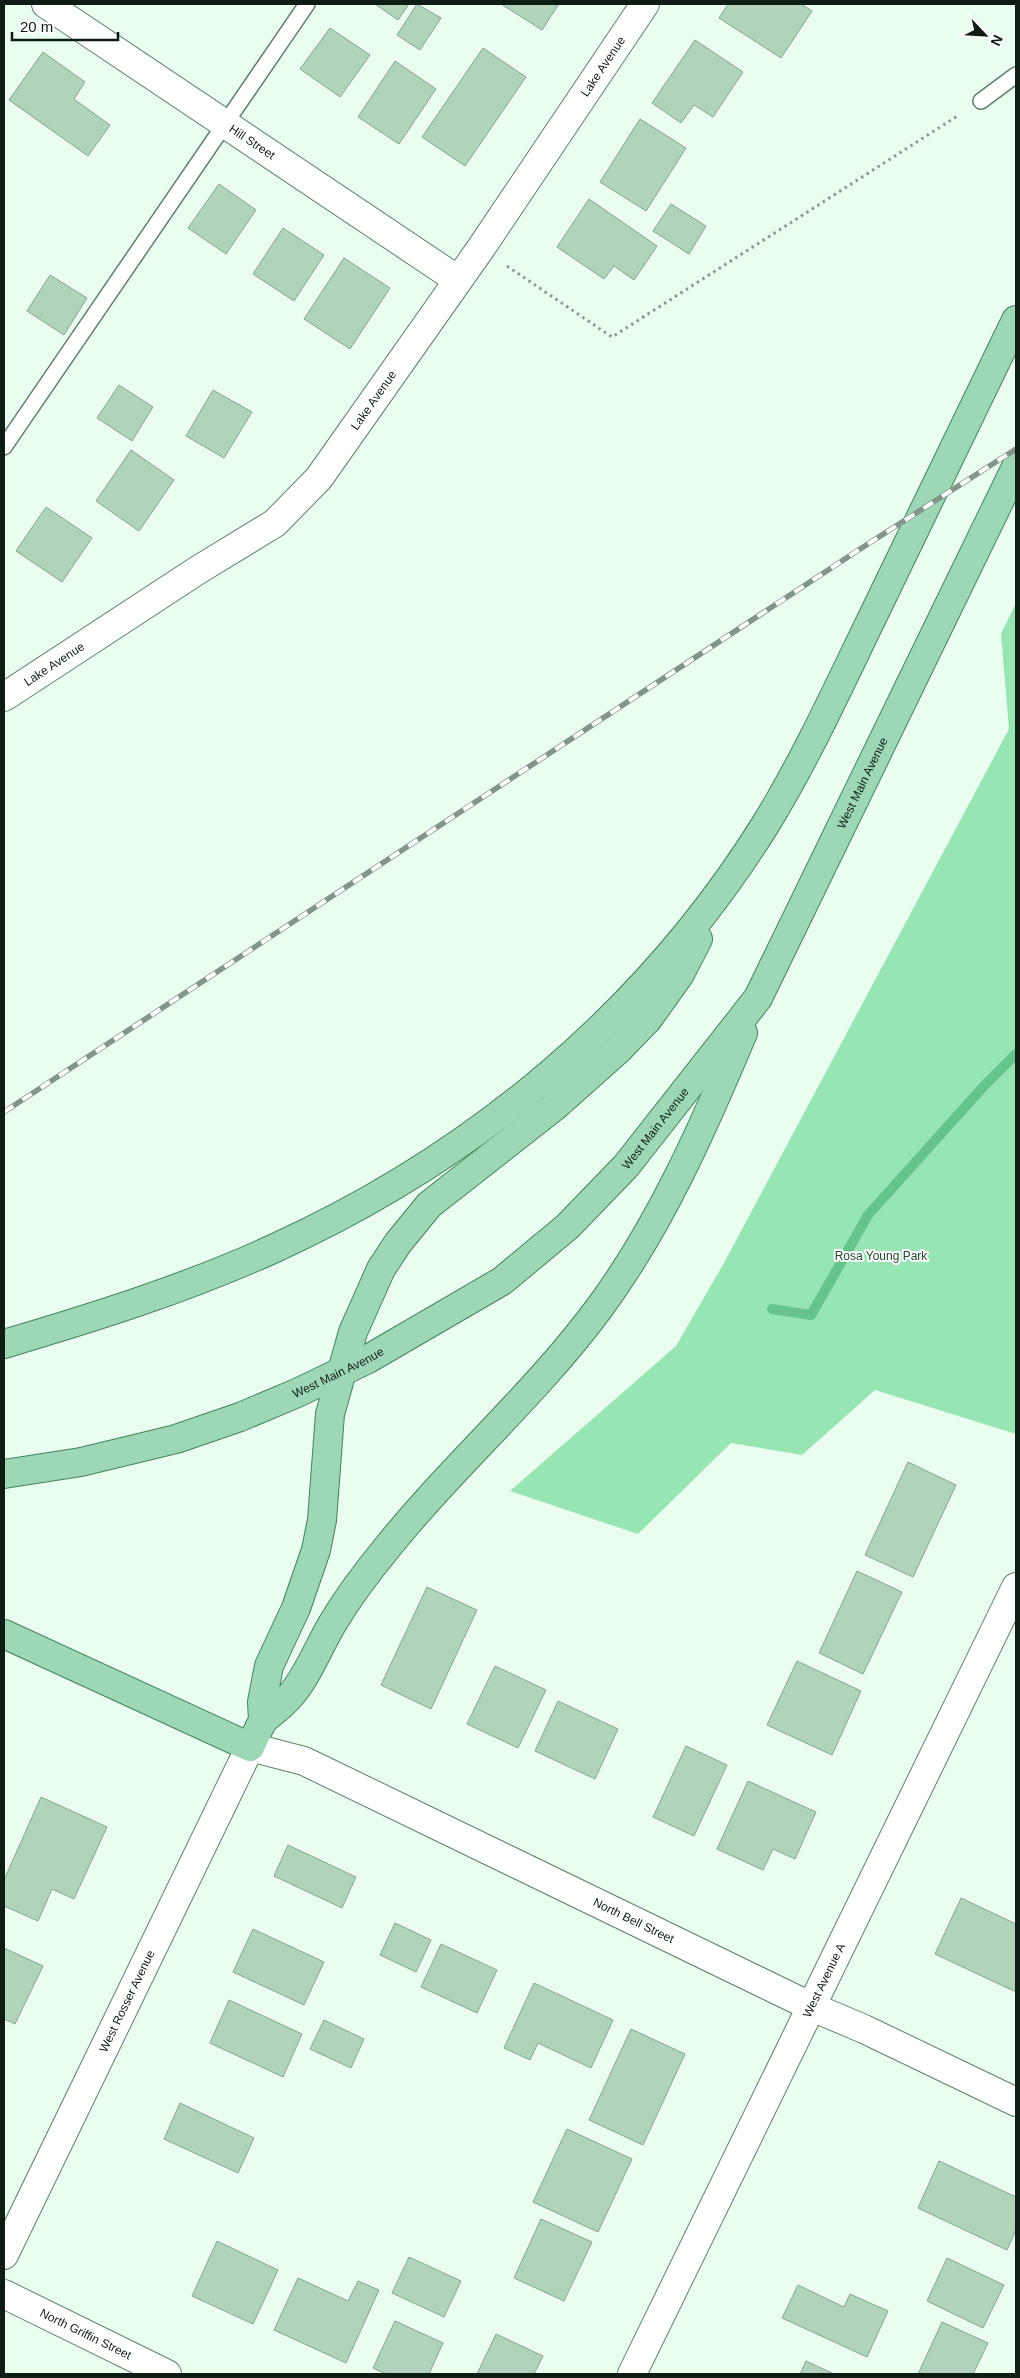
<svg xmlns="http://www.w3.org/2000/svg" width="1020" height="2378" viewBox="0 0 1020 2378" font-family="Arial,sans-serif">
<rect width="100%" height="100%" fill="#e9feef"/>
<path fill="#96e5b2" d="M1016 603V1434L875 1390 802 1455 731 1443 638 1534 510 1491 676 1346 724 1263 1009 729 1001 634Z"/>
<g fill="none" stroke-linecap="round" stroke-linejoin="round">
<path stroke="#66c48b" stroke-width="10" d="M772 1309 811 1315 868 1215 983 1087 1016 1054"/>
</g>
<g fill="#b1d3bc" stroke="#85a58f">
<path d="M375 4H409L398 20Z"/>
<path d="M417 4 441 18 420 50 397 35Z"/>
<path d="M501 4H559L542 30Z"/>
<path d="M728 4H801L812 11 781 58 719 18Z"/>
<path d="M330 28 370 55 340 97 300 69Z"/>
<path d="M695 40 743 72 713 117 694 105 681 123 652 103Z"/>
<path d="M483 48 526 77 465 166 422 137Z"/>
<path d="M43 52 85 82 74 99 110 125 88 156 9 100Z"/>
<path d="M395 61 436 89 399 144 358 117Z"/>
<path d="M640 119 686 148 646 211 600 182Z"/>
<path d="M219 184 256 210 226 254 188 228Z"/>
<path d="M589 199 657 246 634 280 614 266 604 279 557 247Z"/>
<path d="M671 204 706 226 689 254 653 231Z"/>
<path d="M283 228 324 255 294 301 253 274Z"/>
<path d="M344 258 390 288 350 349 304 319Z"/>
<path d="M50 275 87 298 64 335 27 311Z"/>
<path d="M119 385 153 407 132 441 97 418Z"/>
<path d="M213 390 252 412 224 458 186 436Z"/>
<path d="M131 450 174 480 139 531 96 501Z"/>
<path d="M46 507 92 538 62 582 16 551Z"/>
<path d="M908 1462 956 1485 913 1577 865 1555Z"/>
<path d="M857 1571 902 1592 863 1674 819 1653Z"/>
<path d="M427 1587 477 1610 431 1709 381 1685Z"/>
<path d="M797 1661 861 1691 832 1755 767 1725Z"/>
<path d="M495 1666 546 1690 518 1748 467 1724Z"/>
<path d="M558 1701 618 1729 595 1779 535 1751Z"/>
<path d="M686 1746 727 1765 694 1836 653 1817Z"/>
<path d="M748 1781 816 1812 795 1859 773 1849 763 1870 717 1849Z"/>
<path d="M41 1797 107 1827 74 1899 52 1889 38 1921 4 1906V1880Z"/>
<path d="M288 1845 356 1877 342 1908 274 1876Z"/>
<path d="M961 1898 1016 1924V1992L935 1954Z"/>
<path d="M395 1923 431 1940 416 1972 380 1955Z"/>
<path d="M253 1929 324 1962 304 2005 233 1972Z"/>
<path d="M441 1944 497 1970 477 2013 421 1987Z"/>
<path d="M4 1948 43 1966 15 2024 4 2019Z"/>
<path d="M534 1983 613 2020 591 2068 538 2043 530 2060 504 2048Z"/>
<path d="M229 2000 302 2034 283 2077 210 2043Z"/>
<path d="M324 2020 364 2039 351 2068 310 2049Z"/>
<path d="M631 2029 685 2054 643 2145 589 2120Z"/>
<path d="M180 2103 254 2138 238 2173 164 2139Z"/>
<path d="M567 2129 632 2159 598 2232 533 2202Z"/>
<path d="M939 2161 1016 2197V2230L1007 2250 918 2208Z"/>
<path d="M541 2219 592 2242 564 2301 514 2278Z"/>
<path d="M217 2241 278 2270 253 2324 192 2296Z"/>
<path d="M409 2257 461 2281 444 2317 392 2293Z"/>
<path d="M947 2258 1004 2285 983 2328 927 2301Z"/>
<path d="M298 2278 348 2301 358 2281 379 2290 346 2363 274 2330Z"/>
<path d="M798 2285 844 2307 850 2294 888 2311 867 2357 782 2318Z"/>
<path d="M395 2321 443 2343 429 2374H386L373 2368Z"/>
<path d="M942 2322 988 2343 973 2374H918Z"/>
<path d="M496 2334 543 2356 534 2374H477Z"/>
<path d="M806 2361 834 2374H800Z"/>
</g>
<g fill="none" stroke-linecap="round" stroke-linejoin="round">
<defs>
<g id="lane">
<path d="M981 101 1016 75"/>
<path d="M4 447 307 4"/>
</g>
<g id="street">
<path id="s1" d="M46 4 458 280"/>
<path id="s2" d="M4 697 198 570 275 523 319 478 481 248 645 4"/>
<path id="s3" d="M250 1747 304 1761 812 2007 864 2029 1016 2102"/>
<path id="s4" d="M4 2294 167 2374"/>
<path id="s5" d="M632 2374 1016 1587"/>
</g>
<g id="secondary">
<path id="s6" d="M4 2255 250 1747"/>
</g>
<g id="primary">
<path d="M4 1344C95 1317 188 1288 275 1248 477 1156 650 1011 767 822 806 758 838 688 871 620 919 520 968 420 1016 320"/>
<path id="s7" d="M4 1474 81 1462 176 1439 240 1417 297 1393 368 1359 502 1281 567 1227 626 1166 758 998 1016 467"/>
<path d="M4 1634 250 1747 263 1720 262 1702 269 1666 296 1608 316 1550 322 1520 330 1414 353 1332 381 1269 398 1243 429 1205 554 1107 618 1050 648 1019 680 974 698 939"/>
<path d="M263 1720C273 1712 283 1705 291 1695 309 1674 319 1645 334 1621 349 1596 367 1572 386 1549 453 1465 536 1394 600 1307 661 1224 703 1128 743 1033"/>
</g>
</defs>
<use href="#lane" stroke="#60806b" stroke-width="18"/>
<use href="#street" stroke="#60806b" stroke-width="30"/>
<use href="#secondary" stroke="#60806b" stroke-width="30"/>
<use href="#primary" stroke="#42845c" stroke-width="30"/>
<path stroke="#88998d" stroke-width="3" stroke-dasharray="2.5 4" stroke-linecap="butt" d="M507 266 612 337 959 115"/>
<use href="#lane" stroke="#fff" stroke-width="15"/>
<use href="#street" stroke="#fff" stroke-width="28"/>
<use href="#secondary" stroke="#fff" stroke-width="28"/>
<use href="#primary" stroke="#9ed7b5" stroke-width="28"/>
<defs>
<path id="rail" d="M4 1112 857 551 1016 449"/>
</defs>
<use href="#rail" stroke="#839589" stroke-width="5.5"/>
<use href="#rail" stroke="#fff" stroke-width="4" stroke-dasharray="11" stroke-linecap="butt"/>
</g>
<g text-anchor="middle" stroke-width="4" stroke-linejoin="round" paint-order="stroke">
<g font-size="12" fill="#0f1c14" stroke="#fff">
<text dy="4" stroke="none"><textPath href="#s2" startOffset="885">Lake Avenue</textPath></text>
<text dy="4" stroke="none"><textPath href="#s1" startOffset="248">Hill Street</textPath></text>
<text dy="4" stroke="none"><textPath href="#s2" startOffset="480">Lake Avenue</textPath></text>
<text dy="4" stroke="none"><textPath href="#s2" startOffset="60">Lake Avenue</textPath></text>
<text dy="4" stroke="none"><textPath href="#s7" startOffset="1161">West Main Avenue</textPath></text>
<text dy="4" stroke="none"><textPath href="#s7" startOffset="756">West Main Avenue</textPath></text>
<text dy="4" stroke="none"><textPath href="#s7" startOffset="351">West Main Avenue</textPath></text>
<text dy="4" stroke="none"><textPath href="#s3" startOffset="422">North Bell Street</textPath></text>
<text dy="4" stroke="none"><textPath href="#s5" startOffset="438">West Avenue A</textPath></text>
<text dy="4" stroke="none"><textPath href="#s6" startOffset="282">West Rosser Avenue</textPath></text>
<text dy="4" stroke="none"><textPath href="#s4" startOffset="91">North Griffin Street</textPath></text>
</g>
<g font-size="12" fill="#204830" stroke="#fff">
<text x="881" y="1260">Rosa Young Park</text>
</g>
</g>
<rect width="1020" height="2378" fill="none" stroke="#0f1c14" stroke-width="10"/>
<g transform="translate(985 35) rotate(115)" stroke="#ffffff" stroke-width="4" paint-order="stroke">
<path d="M0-4L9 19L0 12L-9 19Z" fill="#0f1c14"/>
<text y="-8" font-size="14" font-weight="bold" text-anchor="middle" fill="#0f1c14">N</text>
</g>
<path d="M12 32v8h106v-8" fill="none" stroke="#0f1c14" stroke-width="2.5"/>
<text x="20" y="32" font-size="15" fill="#0f1c14" stroke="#ffffff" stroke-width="4" paint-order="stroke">20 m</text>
</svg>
